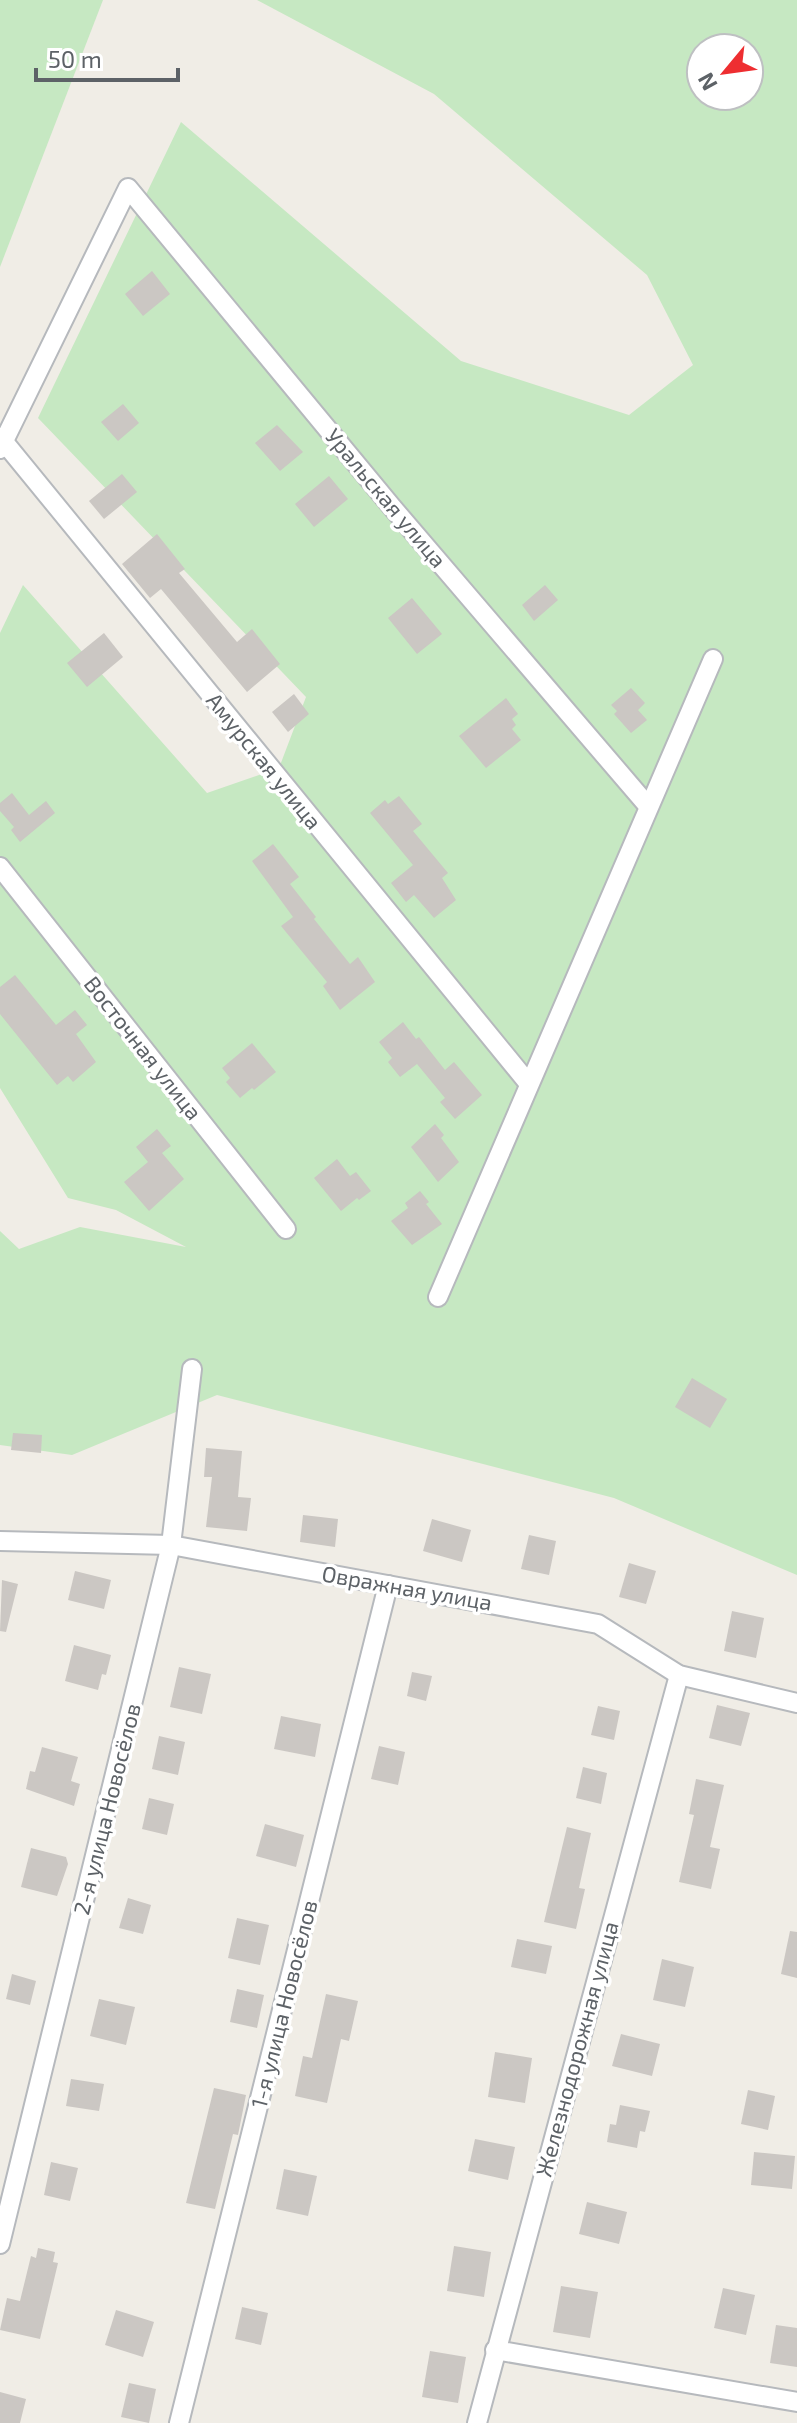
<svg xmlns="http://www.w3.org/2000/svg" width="797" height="2423" viewBox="0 0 797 2423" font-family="'Exo 2',sans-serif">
<rect width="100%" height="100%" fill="#f0ede6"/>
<g fill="#c6e8c2" fill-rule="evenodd">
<path d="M0 0H103L0 267Z"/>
<path d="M257 0H797V1575L614 1498 217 1395 72 1455 0 1445V1231L19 1249 80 1227 186 1247 116 1210 68 1198 0 1088V633L23 585 207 793 279 768 306 697 38 418 181 122 461 361 629 415 693 365 647 275 434 94ZM701 48H749V96H701Z"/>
</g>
<g fill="#cbc7c3">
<path d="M152 271 170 294 143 316 125 294Z"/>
<path d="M123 404 139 423 118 441 101 422Z"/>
<path d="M277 425 303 452 280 471 255 443Z"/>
<path d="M122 474 137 492 104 519 89 501Z"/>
<path d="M329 476 348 499 314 527 295 504Z"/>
<path d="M157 534 185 569 179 573 237 642 252 629 280 664 247 692 161 589 150 598 122 564Z"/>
<path d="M545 585 558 600 534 621 522 605Z"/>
<path d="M412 598 442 634 417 654 388 618Z"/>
<path d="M104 633 123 657 87 687 67 663Z"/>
<path d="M631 688 645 703 638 710 647 720 631 733 614 714 617 711 611 705Z"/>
<path d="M294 694 309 714 288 732 272 712Z"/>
<path d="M506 698 518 714 512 719 516 725 512 729 521 740 486 768 459 736Z"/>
<path d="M12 793 29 815 46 801 55 813 20 842 11 830 14 827 0 811V803Z"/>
<path d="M399 796 422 824 413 831 448 873 442 878 456 900 434 918 414 895 406 902 391 883 413 865 370 813 385 800 388 804Z"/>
<path d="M273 844 299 877 290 884 316 917 314 919 350 964 358 957 375 982 340 1010 323 986 327 982 281 926 293 917 252 861Z"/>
<path d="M15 975 56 1025 75 1010 87 1025 76 1034 96 1062 73 1082 68 1076 57 1085 0 1014V987Z"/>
<path d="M403 1022 416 1039 419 1037 445 1070 454 1062 482 1095 455 1119 440 1102 445 1098 417 1064 400 1077 388 1062 392 1058 379 1042Z"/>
<path d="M252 1043 276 1072 254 1090 252 1088 240 1098 226 1082 230 1078 222 1068Z"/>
<path d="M435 1124 444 1135 441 1138 459 1162 438 1182 411 1147Z"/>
<path d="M157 1129 171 1146 162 1153 184 1179 149 1211 124 1182 148 1162 136 1147Z"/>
<path d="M337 1159 350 1176 356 1172 371 1191 359 1200 357 1198 341 1211 314 1178Z"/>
<path d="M420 1191 429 1202 426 1204 442 1224 412 1245 391 1221 408 1208 405 1203Z"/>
<path d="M692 1378 727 1399 710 1428 675 1407Z"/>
<path d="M13 1433 42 1435 41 1453 11 1450Z"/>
<path d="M206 1448 242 1451 238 1497 251 1498 247 1531 206 1527 212 1477H204Z"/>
<path d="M303 1515 338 1519 335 1547 300 1542Z"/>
<path d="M432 1519 471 1530 462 1562 423 1551Z"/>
<path d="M529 1535 556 1541 549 1575 521 1569Z"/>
<path d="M629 1563 656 1571 646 1604 619 1597Z"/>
<path d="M75 1571 111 1580 104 1609 68 1600Z"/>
<path d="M2 1580 18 1584 6 1632 0 1631Z"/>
<path d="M732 1611 764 1618 756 1658 724 1651Z"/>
<path d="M74 1645 111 1655 106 1675 102 1674 98 1690 65 1681Z"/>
<path d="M179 1667 211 1674 202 1714 170 1707Z"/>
<path d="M412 1672 432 1676 426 1701 407 1696Z"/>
<path d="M717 1705 750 1713 741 1746 709 1738Z"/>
<path d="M598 1706 620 1711 614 1740 591 1735Z"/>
<path d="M281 1716 321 1724 315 1757 274 1749Z"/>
<path d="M159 1736 185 1742 178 1775 152 1769Z"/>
<path d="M379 1746 405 1752 398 1785 371 1779Z"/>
<path d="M42 1747 78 1757 71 1781 80 1784 74 1806 26 1789 30 1771 35 1772Z"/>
<path d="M583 1767 607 1773 601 1804 576 1798Z"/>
<path d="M696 1779 724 1785 710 1847 720 1849 711 1889 679 1882 694 1815 689 1814Z"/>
<path d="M149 1798 174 1804 167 1835 142 1829Z"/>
<path d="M265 1824 304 1835 296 1867 256 1856Z"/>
<path d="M567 1827 591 1833 579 1888 585 1889 576 1929 544 1922Z"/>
<path d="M31 1848 66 1857 68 1864 57 1896 21 1887Z"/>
<path d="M128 1898 151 1905 143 1934 119 1928Z"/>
<path d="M237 1918 269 1925 260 1965 228 1958Z"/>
<path d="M790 1931 797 1932V1978L781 1974Z"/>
<path d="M517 1939 552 1946 546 1974 511 1967Z"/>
<path d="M662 1959 694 1967 685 2007 653 2000Z"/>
<path d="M12 1974 36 1981 30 2005 6 1999Z"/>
<path d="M237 1989 264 1995 257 2028 230 2022Z"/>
<path d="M326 1994 358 2001 349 2041 341 2039 327 2103 295 2096 303 2056 312 2058Z"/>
<path d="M99 1999 135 2007 126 2045 90 2036Z"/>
<path d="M621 2034 660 2044 652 2076 612 2066Z"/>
<path d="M495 2052 532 2058 525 2103 488 2097Z"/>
<path d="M71 2079 104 2084 99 2111 66 2106Z"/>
<path d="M214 2088 246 2095 238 2135 233 2134 215 2209 186 2203Z"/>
<path d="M748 2090 775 2096 768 2130 741 2124Z"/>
<path d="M620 2105 650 2111 645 2132 640 2131 637 2148 607 2142 610 2124 616 2125Z"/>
<path d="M475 2139 515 2147 508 2180 468 2171Z"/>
<path d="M754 2152 795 2156 792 2189 751 2185Z"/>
<path d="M51 2162 78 2168 70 2201 44 2195Z"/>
<path d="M284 2169 317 2176 308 2216 276 2209Z"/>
<path d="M587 2202 627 2212 619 2244 579 2234Z"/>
<path d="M454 2246 491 2252 484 2297 447 2291Z"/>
<path d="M38 2248 55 2252 53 2262 58 2263 40 2339 0 2330 7 2298 20 2301 31 2256 36 2258Z"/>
<path d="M561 2286 598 2292 590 2338 553 2332Z"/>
<path d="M723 2288 755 2295 746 2335 714 2328Z"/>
<path d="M242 2307 268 2313 261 2345 235 2339Z"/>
<path d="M116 2310 154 2322 143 2357 105 2345Z"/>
<path d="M776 2325 797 2328V2367L770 2363Z"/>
<path d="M430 2351 466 2357 458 2403 422 2397Z"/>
<path d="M129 2383 156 2389 149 2423 121 2417Z"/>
<path d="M0 2392 26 2399 20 2423H0Z"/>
</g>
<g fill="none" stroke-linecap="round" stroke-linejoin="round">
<defs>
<g id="minor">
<path d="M0 437 529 1084"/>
<path d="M0 449 128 188 392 507 648 806"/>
<path d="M0 867 286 1229"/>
<path d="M438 1297 713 659"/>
<path d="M0 1541 171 1545 598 1624 679 1675 797 1703"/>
<path d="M0 2244 171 1545 192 1369"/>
<path d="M495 2350 797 2402"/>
<path d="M179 2423 388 1585"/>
<path d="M477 2423 679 1675"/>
</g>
</defs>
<use href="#minor" stroke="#b6b9bd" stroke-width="22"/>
<use href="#minor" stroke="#fff" stroke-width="18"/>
</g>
<g text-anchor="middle" stroke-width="7" stroke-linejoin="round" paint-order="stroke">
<g font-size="22" fill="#5d6267" stroke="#fff">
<text transform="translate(386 498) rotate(50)" y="8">Уральская улица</text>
<text transform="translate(264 761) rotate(51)" y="8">Амурская улица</text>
<text transform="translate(143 1048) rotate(52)" y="8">Восточная улица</text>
<text transform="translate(407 1588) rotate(10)" y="8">Овражная улица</text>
<text transform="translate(107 1809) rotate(-76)" y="8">2-я улица Новосёлов</text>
<text transform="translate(284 2004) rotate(-76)" y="8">1-я улица Новосёлов</text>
<text transform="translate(577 2049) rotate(-75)" y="8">Железнодорожная улица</text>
</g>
</g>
<g transform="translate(725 72) rotate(241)"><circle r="38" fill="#ffffff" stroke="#bec0c2" stroke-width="2"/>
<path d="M0-6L14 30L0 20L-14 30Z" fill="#ee2e31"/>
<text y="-12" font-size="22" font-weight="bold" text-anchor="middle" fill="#5d6267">N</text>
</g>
<path d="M36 68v12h142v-12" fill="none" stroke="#5d6267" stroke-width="4"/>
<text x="48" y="68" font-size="24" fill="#5d6267" stroke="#ffffff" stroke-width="6" paint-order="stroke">50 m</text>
</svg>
